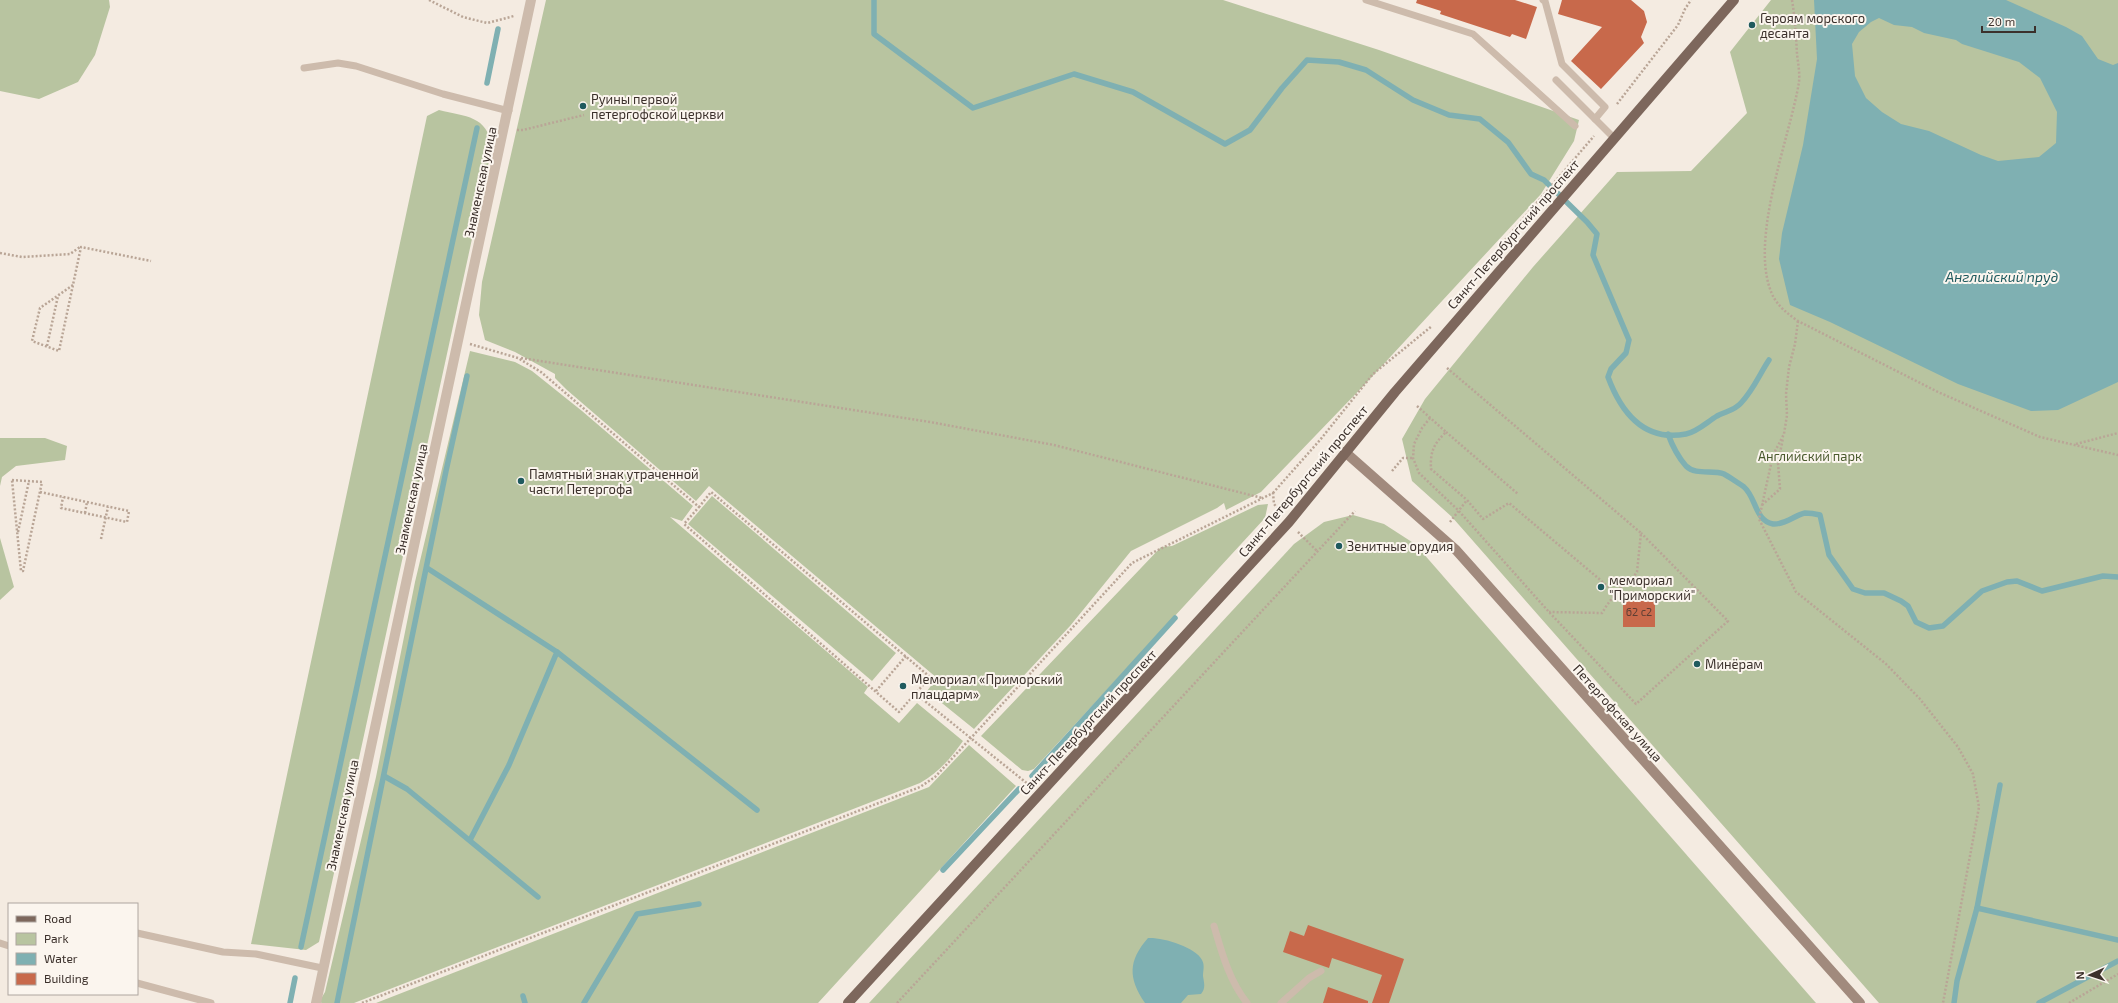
<svg xmlns="http://www.w3.org/2000/svg" width="2118" height="1003" viewBox="0 0 2118 1003" font-family="'Exo 2',sans-serif">
<rect width="100%" height="100%" fill="#f4ebe1"/>
<g fill="#b8c4a0">
<path d="M0 0H109L110 7 95 55 78 82 39 99 0 91Z"/>
<path d="M546 0H1223L1379 50 1579 120 1574 141 1541 194 1368 381 1261 492 1226 510 1224 503 1217 508 1131 551 1070 626 974 729 927 691 937 678 709 486 696 501 567 390 555 378V374L515 352 485 340 479 315 482 282Z"/>
<path d="M1771 0H2118V1003H1879L1452 517 1412 481 1402 439 1425 399 1533 267 1617 172 1691 171 1747 113 1730 52Z"/>
<path d="M439 110C466 117 487 115 492 147L319 942 306 950 251 944 427 116Z"/>
<path d="M470 351 515 362 532 371 582 411 693 506 682 521 670 517 868 687 864 693 899 723 917 703 963 741C951 758 938 773 920 783L354 1003H322L319 1002 325 992 376 777 415 582Z"/>
<path d="M0 438H45L67 446 65 460 16 466 2 477 0 486Z"/>
<path d="M712 496 896 653 872 681 688 524Z"/>
<path d="M1268 504 1265 518 1034 769 1028 771 1022 770 981 736 1161 547 1172 546 1258 505Z"/>
<path d="M1353 515 1384 524 1415 544 1816 1003H869L1294 544 1324 522Z"/>
<path d="M0 538 14 587 0 600Z"/>
<path d="M969 745 1016 786 818 1003H376L929 787Z"/>
</g>
<g fill="#7fb0b2" fill-rule="evenodd">
<path d="M1814 0H2006L2066 27 2082 36 2098 59 2113 65 2118 63V382L2058 410 2031 411 1958 384 1830 322 1790 305 1779 259 1782 233 1803 145 1817 59ZM1879 18 1894 25 1912 27 1924 33 1956 40 1962 44 2019 62 2040 78 2057 112 2056 143 2039 157 1998 161 1981 155 1929 131 1901 124 1882 112 1866 98 1855 76 1852 44 1859 32 1871 22Z"/>
<path d="M1148 938C1162 937 1196 947 1202 960 1205 965 1203 971 1203 976 1204 983 1206 988 1201 994L1188 995 1181 1003H1145C1128 978 1128 961 1148 938Z"/>
</g>
<g fill="none" stroke-linecap="round" stroke-linejoin="round">
<g stroke="#7fb0b2" stroke-width="5.5">
<path d="M874 0V34L973 108 1074 74 1133 92 1225 144 1250 130 1282 88 1307 60 1339 62 1366 70 1413 100 1449 115 1480 119 1508 142 1531 174 1544 180 1587 222 1597 234 1593 255 1629 340 1626 353 1611 369 1608 377C1621 412 1644 442 1686 434 1697 432 1707 422 1717 416 1726 411 1734 411 1741 403 1754 389 1759 375 1769 360"/>
<path d="M487 83 498 29"/>
<path d="M1668 434C1672 445 1678 457 1686 466 1696 476 1713 469 1724 474 1726 475 1743 486 1744 487 1756 497 1755 521 1773 524 1785 525 1795 515 1805 513 1810 513 1816 514 1820 515L1829 555 1853 589 1865 593H1884L1901 601 1908 606 1916 622 1929 628 1943 626 1982 591 2007 582 2017 581 2042 591 2103 576 2118 577"/>
<path d="M427 568 557 652 509 765 470 840"/>
<path d="M557 652 757 810"/>
<path d="M384 776 407 789 538 897"/>
<path d="M1032 776 1175 618"/>
<path d="M943 870 1019 789"/>
<path d="M1977 908 2000 785"/>
<path d="M301 947 477 128"/>
<path d="M523 996 525 1003"/>
<path d="M290 1003 295 978"/>
<path d="M337 1003 446 471 467 376"/>
<path d="M584 1003 637 914 699 904"/>
<path d="M1954 1003 1957 981 1977 908 2118 940"/>
<path d="M2039 1003 2118 961"/>
</g>
</g>
<g fill="#c8694b">
<path d="M1417 0H1515L1537 7 1526 39 1512 34 1510 37 1440 14 1441 11 1416 3Z"/>
<path d="M1562 0H1631L1644 11 1647 22 1641 37 1644 43 1601 89 1571 61 1602 27 1558 14Z"/>
<rect x="1623" y="596" width="32" height="31"/>
<path d="M1308 925 1404 959 1389 1003H1372L1382 975 1332 958 1329 968 1283 952 1290 931 1304 936Z"/>
<path d="M1328 987 1368 1001V1003H1323Z"/>
</g>
<g fill="none" stroke-linecap="round" stroke-linejoin="round">
<g stroke="#b9a596" stroke-width="2.5" stroke-dasharray="2 2" stroke-linecap="butt">
<path d="M429 0 463 17 487 23 514 16"/>
<path d="M1792 0C1795 18 1796 36 1797 54 1798 63 1800 73 1799 82 1790 138 1746 246 1774 298 1780 308 1788 314 1798 321L1938 392 2040 437 2118 455"/>
<path d="M1617 104 1678 25 1685 9 1691 0"/>
<path d="M517 130H523L584 115"/>
<path d="M1500 246 1594 136"/>
<path d="M0 253 22 257 70 254 80 247"/>
<path d="M73 285 40 308 32 341 59 351 81 247 151 261"/>
<path d="M1798 321 1795 344 1789 367 1786 394 1787 415 1784 434 1773 455 1759 519 1796 592 1886 664 1920 699 1958 747 1973 774 1979 807 1943 1003"/>
<path d="M470 344 518 358 541 372 699 507 684 524 899 712 930 677 711 492 699 507"/>
<path d="M47 346 58 296"/>
<path d="M521 358 930 422 1054 445 1262 498"/>
<path d="M1447 368 1641 533 1637 572 1632 579 1623 584 1607 605 1602 613 1549 612"/>
<path d="M1417 406 1446 432C1434 444 1430 451 1431 469L1467 500"/>
<path d="M1430 418 1422 428 1414 444 1413 458 1419 473 1458 510 1549 612 1636 704 1728 621 1641 533"/>
<path d="M1446 432 1518 494"/>
<path d="M2076 444 2118 433"/>
<path d="M1392 471 1403 458H1413"/>
<path d="M12 480 42 482 23 571H21Z"/>
<path d="M40 492 129 511 127 522 61 508 63 497"/>
<path d="M1273 493 1320 440 1373 374 1432 326"/>
<path d="M1762 505 1780 489 1778 463 1783 438"/>
<path d="M85 513 87 502"/>
<path d="M1450 522 1467 500 1483 519 1509 503 1617 594"/>
<path d="M18 532 29 481"/>
<path d="M1298 532 1317 551"/>
<path d="M101 539 108 507"/>
<path d="M876 691 906 656"/>
<path d="M916 694 1029 785"/>
<path d="M362 1003 920 787 935 777 1132 563 1273 493 1274 504 1281 512"/>
<path d="M897 1003 1355 511"/>
<path d="M2069 1003 2118 974"/>
</g>
<g stroke="#cdbbac" stroke-width="7">
<path d="M1366 0 1473 34 1575 126"/>
<path d="M1543 0 1545 1 1562 64 1605 107 1595 119"/>
<path d="M304 68 338 63 356 66 443 94 509 111"/>
<path d="M1556 80 1614 138"/>
<path d="M1214 926C1222 953 1229 980 1247 1003"/>
<path d="M137 933 223 952 256 954 322 968"/>
<path d="M0 943 9 946"/>
<path d="M137 983 211 1003"/>
<path d="M1281 1003 1309 978 1321 971"/>
</g>
<path stroke="#cdbbac" stroke-width="10" d="M316 1003 531 0"/>
<path stroke="#a18a7d" stroke-width="10" d="M1345 452 1456 550 1860 1003"/>
<path stroke="#7d675c" stroke-width="10" d="M848 1003 1289 522 1395 392 1734 0"/>
</g>
<g fill="#1f5a5e" stroke="#fbf5ee" stroke-width="1.5">
<circle cx="1752" cy="25" r="4"/>
<circle cx="583" cy="106" r="4"/>
<circle cx="521" cy="481" r="4"/>
<circle cx="1339" cy="546" r="4"/>
<circle cx="1601" cy="587" r="4"/>
<circle cx="1697" cy="664" r="4"/>
<circle cx="903" cy="686" r="4"/>
</g>
<g text-anchor="middle" stroke-width="4" stroke-linejoin="round" paint-order="stroke">
<g font-size="11" fill="#5e3e33">
<text x="1639" y="616">62 с2</text>
</g>
<g font-size="13" fill="#3b302b" stroke="#fbf5ee" text-anchor="start">
<text x="1760" y="23">Героям морского<tspan x="1760" dy="15">десанта</tspan></text>
<text x="591" y="104">Руины первой<tspan x="591" dy="15">петергофской церкви</tspan></text>
<text x="529" y="479">Памятный знак утраченной<tspan x="529" dy="15">части Петергофа</tspan></text>
<text x="1347" y="551">Зенитные орудия</text>
<text x="1609" y="585">мемориал<tspan x="1609" dy="15">"Приморский"</tspan></text>
<text x="1705" y="669">Минёрам</text>
<text x="911" y="684">Мемориал «Приморский<tspan x="911" dy="15">плацдарм»</tspan></text>
</g>
<g font-size="13" fill="#3b302b" stroke="#fbf5ee">
<text transform="translate(480 182) rotate(-78)" y="5">Знаменская улица</text>
<text transform="translate(1513 234) rotate(-49)" y="5">Санкт-Петербургский проспект</text>
<text transform="translate(1303 481) rotate(-50)" y="5">Санкт-Петербургский проспект</text>
<text transform="translate(411 499) rotate(-78)" y="5">Знаменская улица</text>
<text transform="translate(1618 713) rotate(48)" y="5">Петергофская улица</text>
<text transform="translate(1088 722) rotate(-47)" y="5">Санкт-Петербургский проспект</text>
<text transform="translate(342 815) rotate(-78)" y="5">Знаменская улица</text>
</g>
<g font-size="13" fill="#4a5a2e" stroke="#fbf5ee">
<text x="1810" y="461">Английский парк</text>
</g>
<g font-size="14" font-style="italic" fill="#1f5a5e" stroke="#fbf5ee">
<text x="2002" y="282">Английский пруд</text>
</g>
</g>
<rect x="8" y="903" width="130" height="92" fill="#fbf5ee" stroke="#aea6a0"/>
<rect x="16" y="916" width="20" height="6" fill="#7d675c" stroke="#aea6a0"/>
<text x="44" y="923" font-size="12" fill="#3b302b">Road</text>
<rect x="16" y="933" width="20" height="12" fill="#b8c4a0" stroke="#aea6a0"/>
<text x="44" y="943" font-size="12" fill="#3b302b">Park</text>
<rect x="16" y="953" width="20" height="12" fill="#7fb0b2" stroke="#aea6a0"/>
<text x="44" y="963" font-size="12" fill="#3b302b">Water</text>
<rect x="16" y="973" width="20" height="12" fill="#c8694b" stroke="#aea6a0"/>
<text x="44" y="983" font-size="12" fill="#3b302b">Building</text>
<g transform="translate(2090 975) rotate(267)" stroke="#fbf5ee" stroke-width="3" paint-order="stroke">
<path d="M0-3L7 15L0 10L-7 15Z" fill="#3b302b"/>
<text y="-6" font-size="11" font-weight="bold" text-anchor="middle" fill="#3b302b">N</text>
</g>
<path d="M1982 26v6h53v-6" fill="none" stroke="#3b302b" stroke-width="2"/>
<text x="1988" y="26" font-size="12" fill="#3b302b" stroke="#fbf5ee" stroke-width="3" paint-order="stroke">20 m</text>
</svg>
